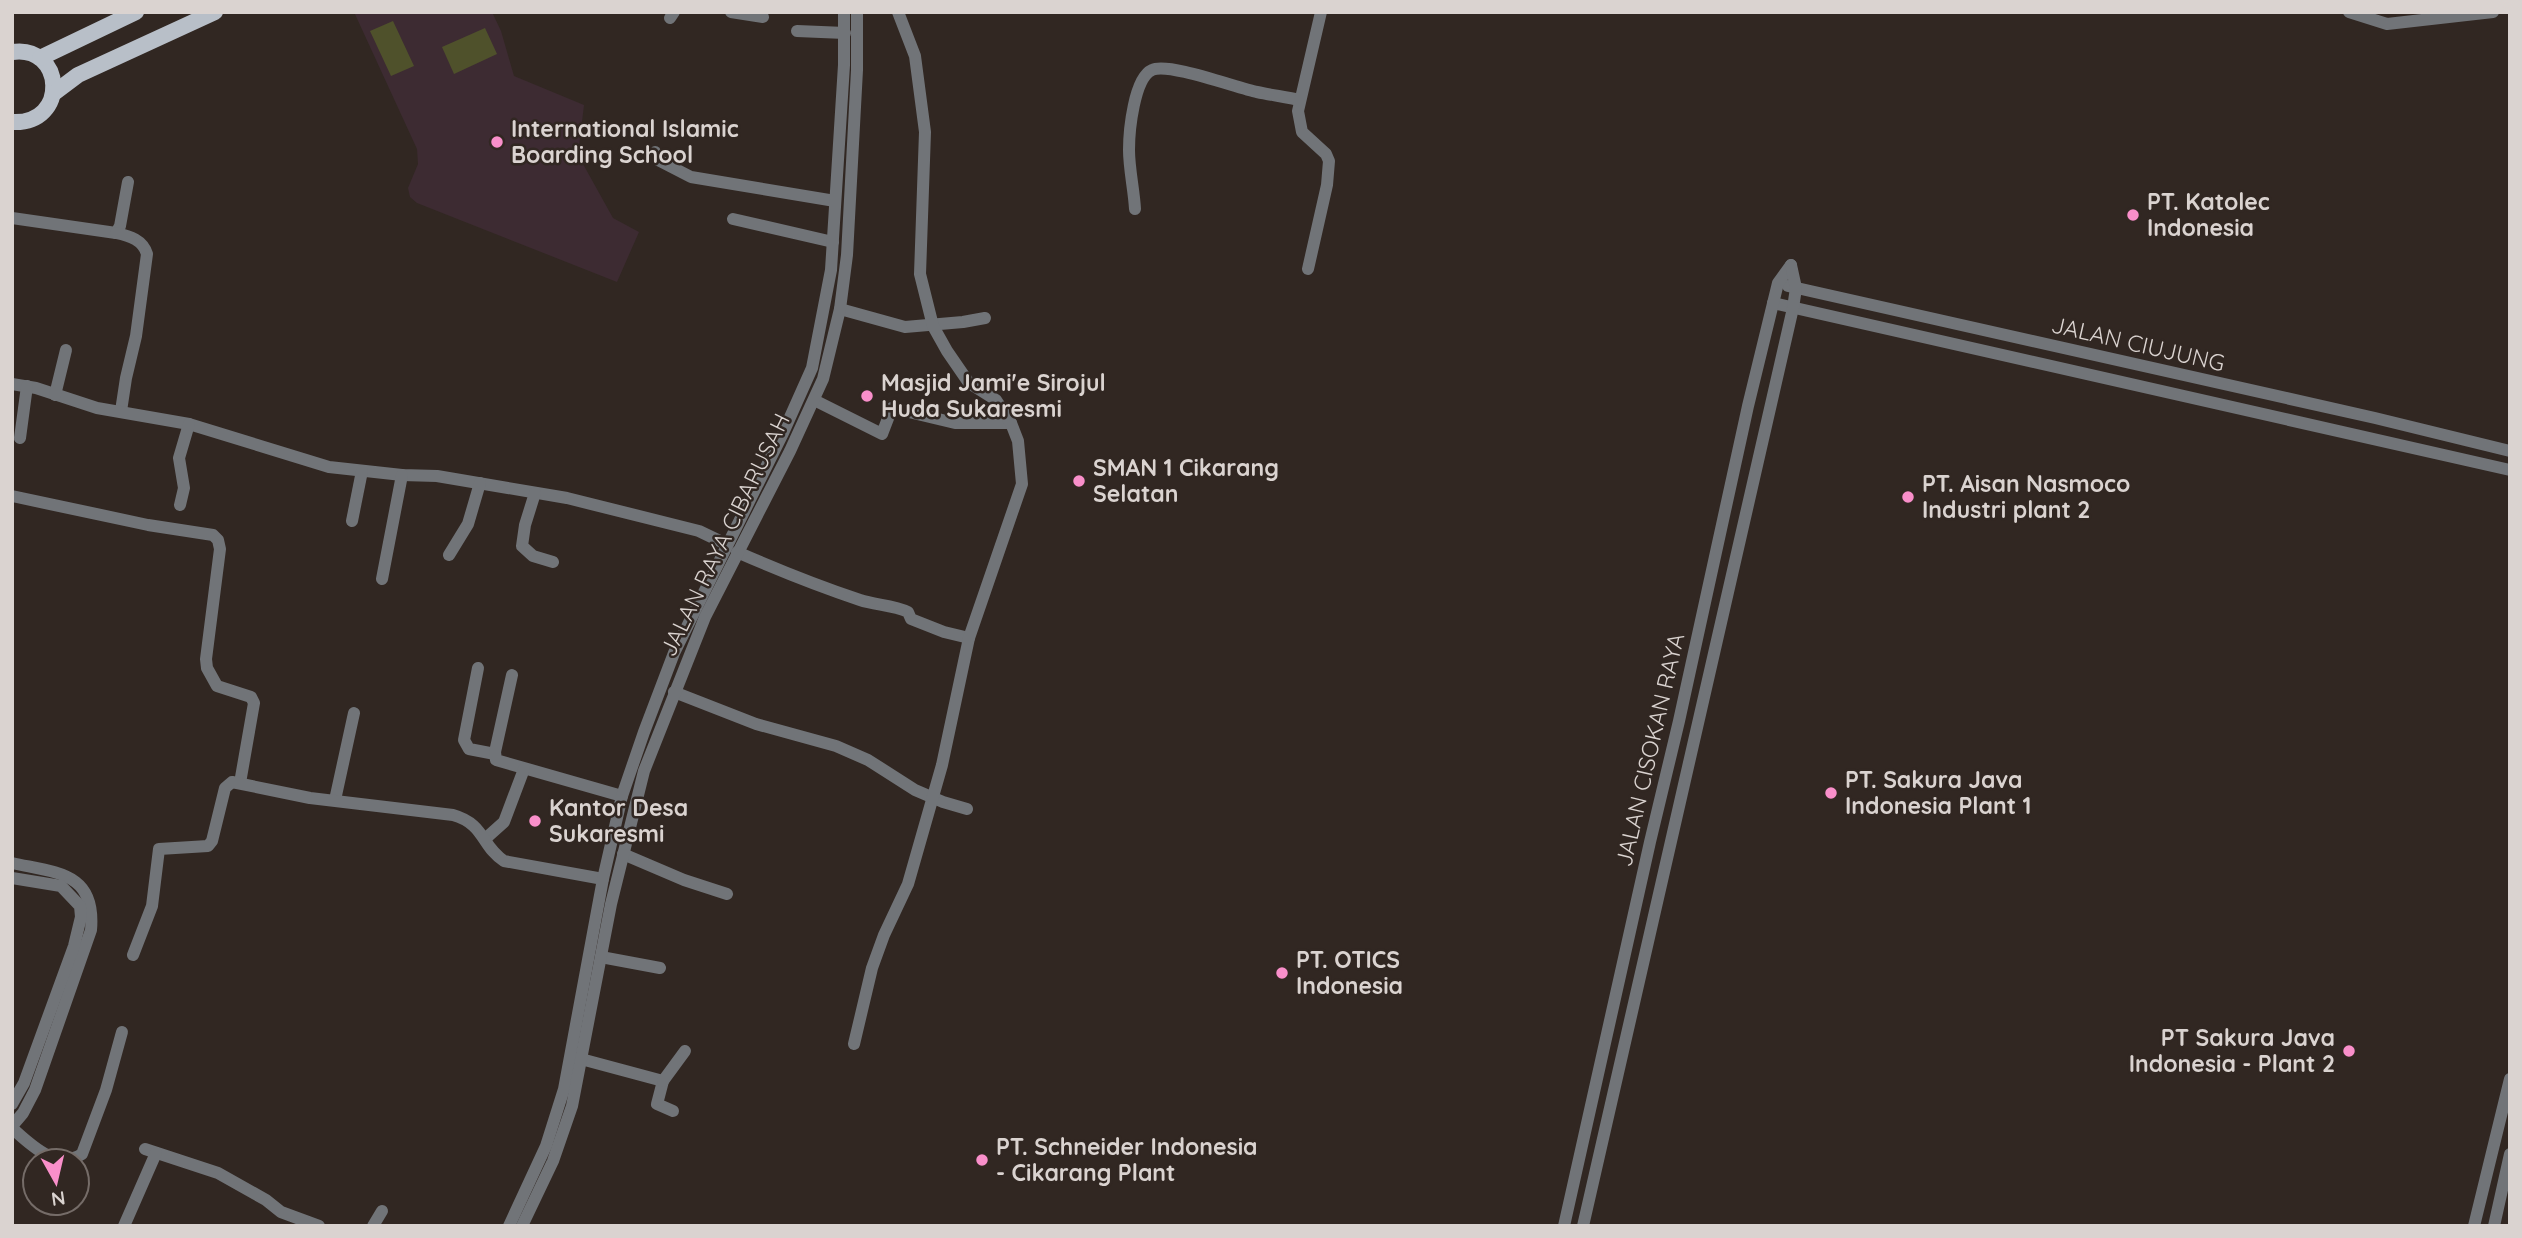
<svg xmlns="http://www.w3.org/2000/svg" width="2522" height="1238" viewBox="0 0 2522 1238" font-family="Quicksand,sans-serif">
<rect width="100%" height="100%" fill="#312722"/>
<path fill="#3d2b32" d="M354 12H492L501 31 514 76 584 105 578 155 613 218 639 232 617 282 417 203 410 197 408 188 418 164 417 149Z"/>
<g fill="#4f512b">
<path d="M393 21 414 66 391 76 370 31Z"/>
<path d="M485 28 497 54 454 74 442 47Z"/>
</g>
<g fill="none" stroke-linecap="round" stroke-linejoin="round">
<g stroke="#717478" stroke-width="12">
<path d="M731 12 763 17"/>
<path d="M2349 12 2387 24 2493 12"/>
<path d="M670 18 674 12"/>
<path d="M797 31 845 33"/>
<path d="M655 152 658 160 691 177 835 201"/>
<path d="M1135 209C1134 190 1129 169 1129 150 1129 131 1134 78 1152 70 1168 62 1237 88 1257 92 1271 95 1286 97 1300 100"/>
<path d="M12 218 116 233 120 226 128 182"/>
<path d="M733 219 833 242"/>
<path d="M116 233C130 236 143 240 147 254L136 336 126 378 121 411"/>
<path d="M1308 269 1327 185 1329 161 1326 154 1302 132 1298 111 1321 12"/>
<path d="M1788 286 2375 418 2510 451"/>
<path d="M1773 303 2510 470"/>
<path d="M840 309 905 327 963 322 985 318"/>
<path d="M12 384 36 388 97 408 189 424 329 467 402 475 437 476 567 498 699 531 726 544"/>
<path d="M55 395 66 350"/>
<path d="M814 400 882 434 892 408 955 423H1011"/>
<path d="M20 438 27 386"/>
<path d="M535 493 525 525 522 546 533 556 553 562"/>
<path d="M12 496 148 525 213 535 218 540 220 549 206 659 207 668 217 686 251 697 254 703 240 783"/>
<path d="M180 505 184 488 179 458 189 424"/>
<path d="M352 521 362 471"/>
<path d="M737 552C778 570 818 586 860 600 875 605 894 605 908 612L911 619 944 632 969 638"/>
<path d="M449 555 468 524 480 483"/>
<path d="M382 579 402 475"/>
<path d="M478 668 464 740 469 749 495 754"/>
<path d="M512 675 495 752 496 760 622 796"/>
<path d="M674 692 756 724 836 746 868 760 915 790 943 802 967 809"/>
<path d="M335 800 354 713"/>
<path d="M485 839 504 822 524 769"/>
<path d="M623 854 684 880 727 894"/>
<path d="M12 863C57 873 96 872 91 930L35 1090 23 1113 12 1126"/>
<path d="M12 878 61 886 80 906 81 917 74 946 24 1083 12 1104"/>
<path d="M133 955 152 906 159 849 208 846 212 841 225 788 232 782 310 798 453 815C485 824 481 846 504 861L603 879"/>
<path d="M601 957 660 968"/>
<path d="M854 1044 872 968 884 935 908 884 942 765 969 638 1022 484 1018 441 1011 423 996 400 969 383 947 351 933 326 920 274 925 132 915 56 898 12"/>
<path d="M581 1059 663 1081 657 1104 673 1111"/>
<path d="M663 1081 685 1051"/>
<path d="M12 1128C30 1144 56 1171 82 1154L106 1090 122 1032"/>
<path d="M145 1149 218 1173 266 1200 281 1212 319 1226"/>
<path d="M124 1226 156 1153"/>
<path d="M373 1226 382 1211"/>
<path d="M509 1226 546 1146 564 1089 603 879 622 796 644 732 674 653 783 433 812 368 831 270 844 65V12"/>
<path d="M522 1226 553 1161 572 1106 611 904 644 771 705 617 790 451 823 379 840 309 847 255 857 70V12"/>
<path d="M1564 1226 1650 842 1679 721 1748 406 1778 283 1791 265"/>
<path d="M1583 1226 1793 308 1796 288 1791 265"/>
<path d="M2474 1226 2510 1079"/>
<path d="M2494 1226 2510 1154"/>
</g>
<g stroke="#b8bfc8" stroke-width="16">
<path d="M12 52C64 44 70 125 12 122"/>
<path d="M40 58 136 12"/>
<path d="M54 93 78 75 215 12"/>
</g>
</g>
<g fill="#f98fca" stroke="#312722" stroke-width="2.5">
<circle cx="497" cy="142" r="7"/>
<circle cx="2133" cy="215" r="7"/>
<circle cx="867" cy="396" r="7"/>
<circle cx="1079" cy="481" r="7"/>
<circle cx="1908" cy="497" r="7"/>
<circle cx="1831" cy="793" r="7"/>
<circle cx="535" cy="821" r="7"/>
<circle cx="1282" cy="973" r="7"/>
<circle cx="2349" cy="1051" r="7"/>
<circle cx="982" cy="1160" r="7"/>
</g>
<g text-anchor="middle" stroke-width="5" stroke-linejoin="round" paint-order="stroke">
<g font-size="23" font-weight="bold" fill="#dad3d0" stroke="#312722" text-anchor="start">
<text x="511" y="137">International Islamic<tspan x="511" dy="26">Boarding School</tspan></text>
<text x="2147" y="210">PT. Katolec<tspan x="2147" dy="26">Indonesia</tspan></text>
<text x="881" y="391">Masjid Jami'e Sirojul<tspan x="881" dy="26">Huda Sukaresmi</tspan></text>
<text x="1093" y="476">SMAN 1 Cikarang<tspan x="1093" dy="26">Selatan</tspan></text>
<text x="1922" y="492">PT. Aisan Nasmoco<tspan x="1922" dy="26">Industri plant 2</tspan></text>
<text x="1845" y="788">PT. Sakura Java<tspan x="1845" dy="26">Indonesia Plant 1</tspan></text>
<text x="549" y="816">Kantor Desa<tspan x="549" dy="26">Sukaresmi</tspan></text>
<text x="1296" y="968">PT. OTICS<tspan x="1296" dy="26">Indonesia</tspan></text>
<text x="2335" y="1046" text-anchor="end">PT Sakura Java<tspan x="2335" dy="26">Indonesia - Plant 2</tspan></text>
<text x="996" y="1155">PT. Schneider Indonesia<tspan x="996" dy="26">- Cikarang Plant</tspan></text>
</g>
<g font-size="23" fill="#dad3d0" stroke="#312722">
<text transform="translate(2138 344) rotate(13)" y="8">JALAN CIUJUNG</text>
<text transform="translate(725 535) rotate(-64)" y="8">JALAN RAYA CIBARUSAH</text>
<text transform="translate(1650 750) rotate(-77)" y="8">JALAN CISOKAN RAYA</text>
</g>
</g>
<rect width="2522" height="1238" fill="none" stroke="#dad3d0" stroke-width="28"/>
<g transform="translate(56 1182) rotate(172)"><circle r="33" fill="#312722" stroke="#756c68" stroke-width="2"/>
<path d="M0-5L12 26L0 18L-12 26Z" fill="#f98fca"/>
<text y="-10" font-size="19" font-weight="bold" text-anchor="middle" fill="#dad3d0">N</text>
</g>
</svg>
